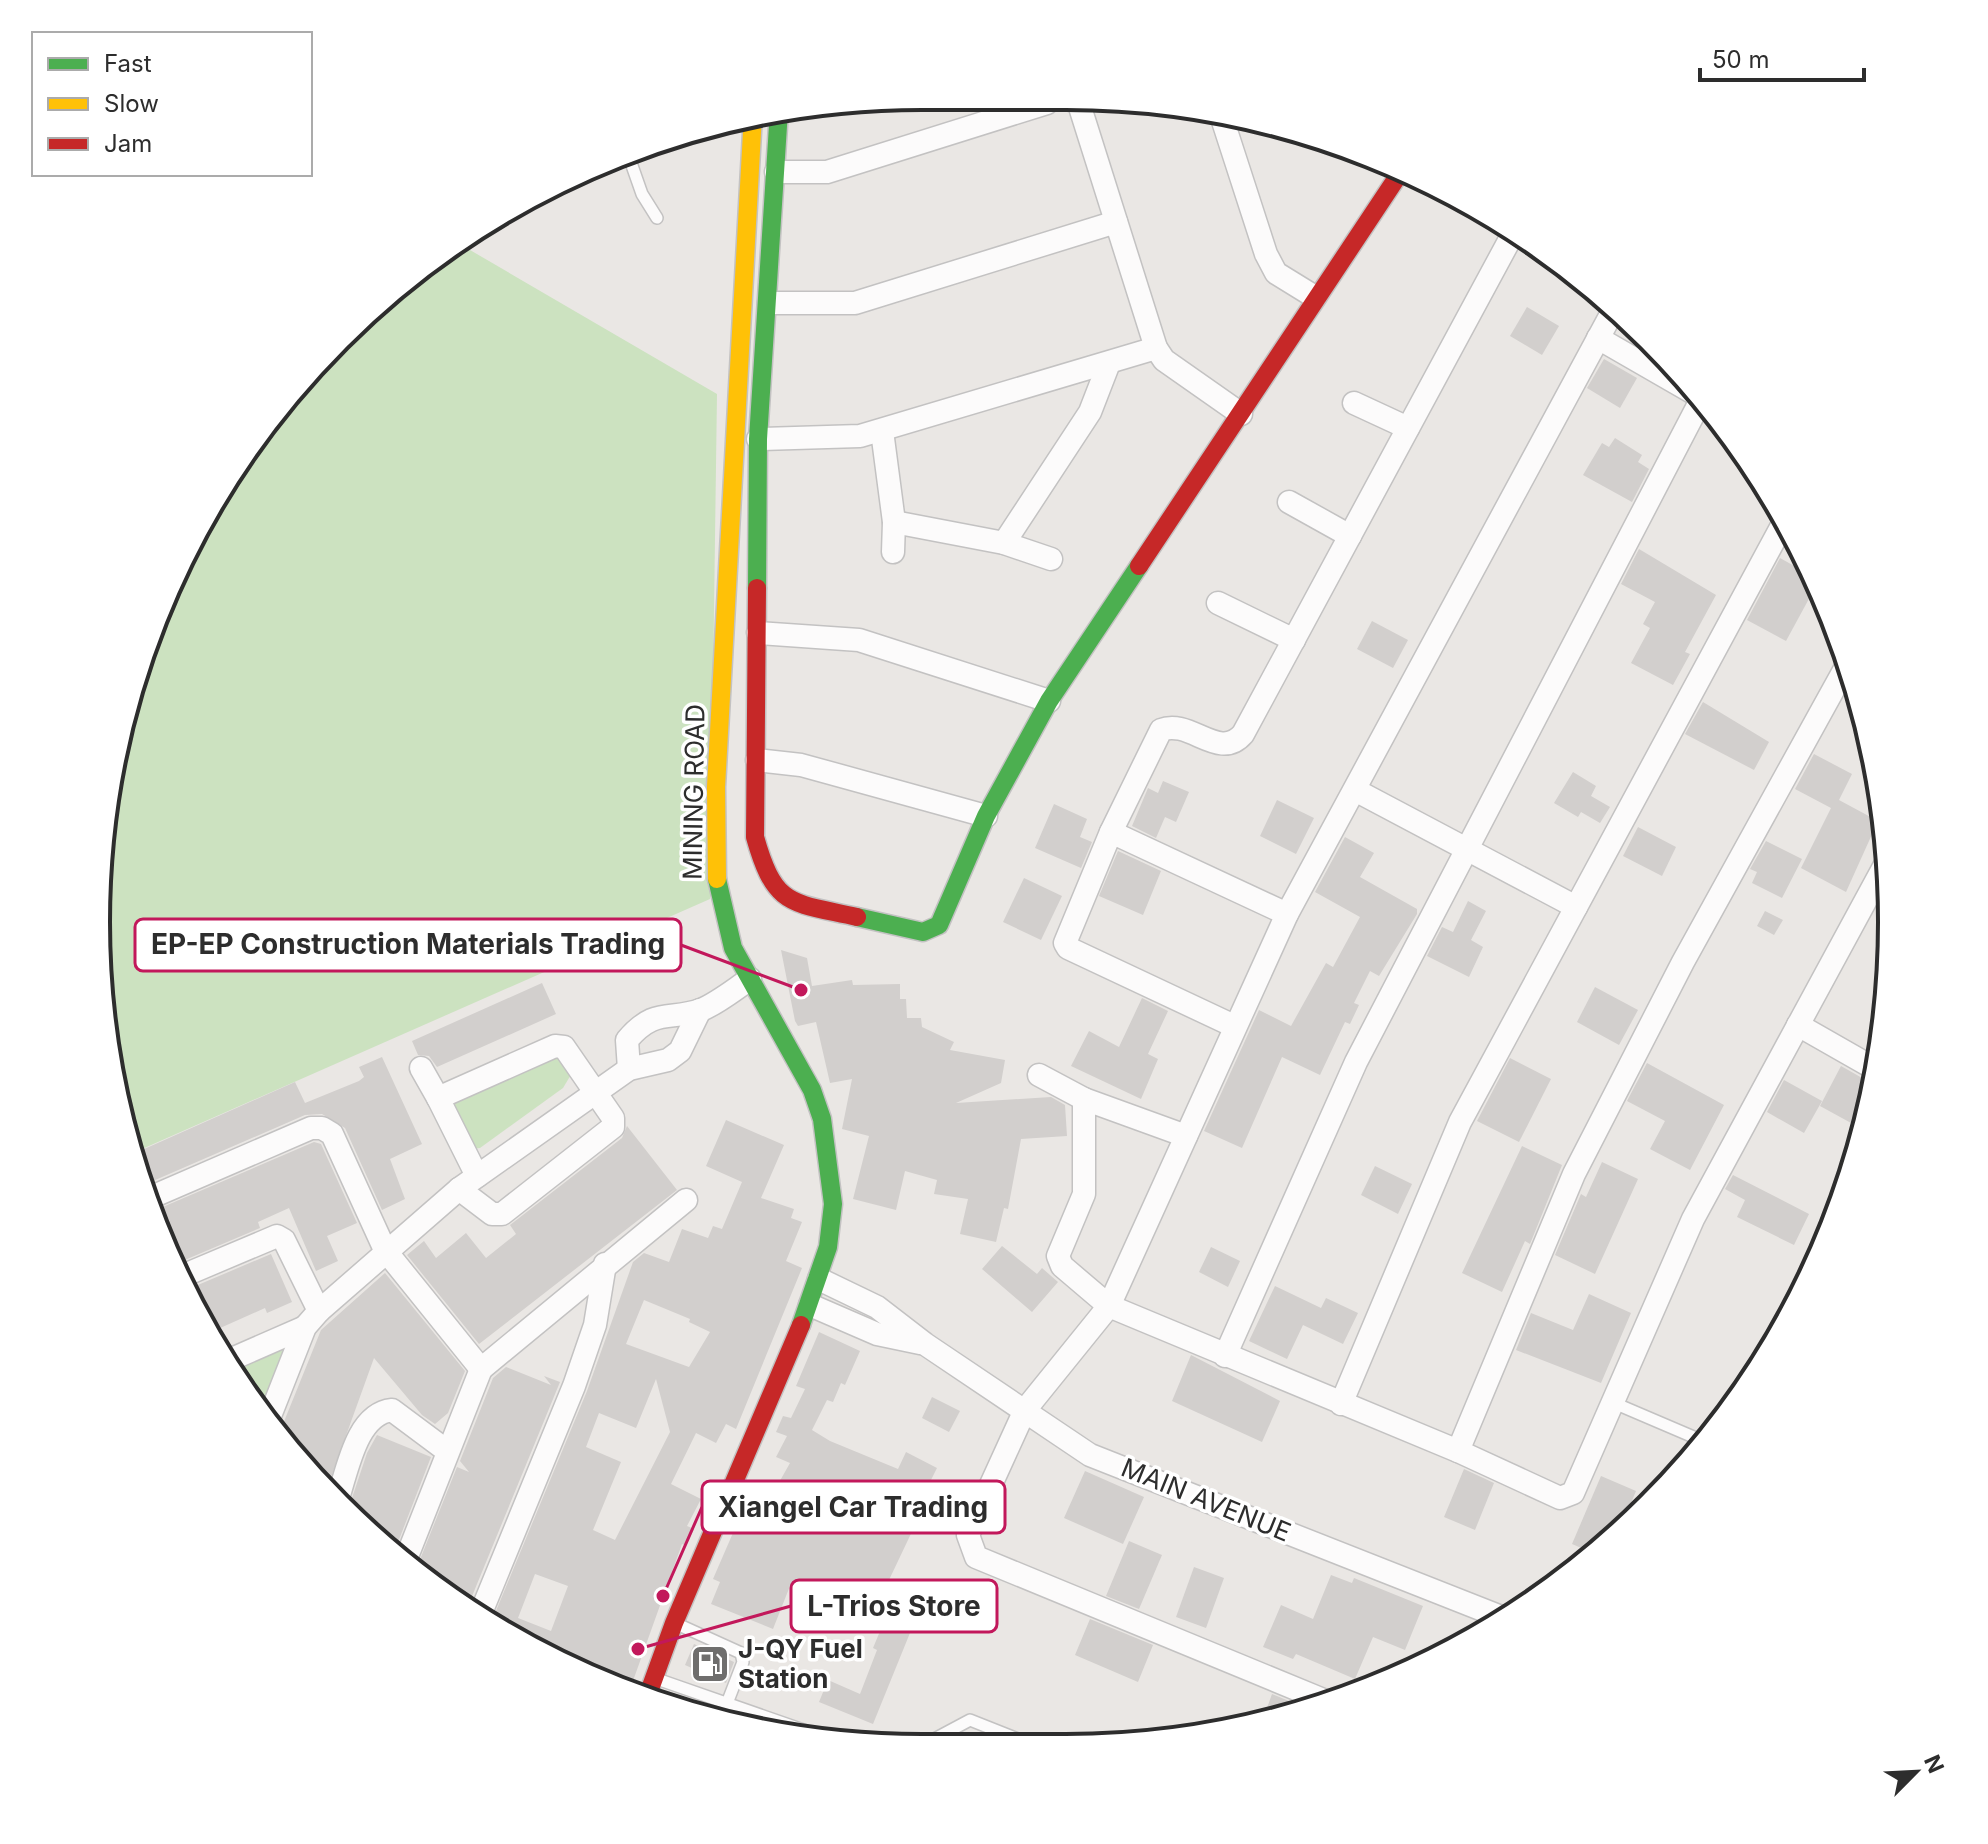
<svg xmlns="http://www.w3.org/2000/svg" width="1988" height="1844" viewBox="0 0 1988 1844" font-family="Inter,sans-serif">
<rect width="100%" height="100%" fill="#eae7e4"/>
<g fill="#cce2c0">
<path d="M458 243 717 394 710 899 133 1153 112 1083 98 868 124 709 181 556 301 378 419 267Z"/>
<path d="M559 1048 572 1073 563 1088 480 1148 472 1149 450 1103Z"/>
<path d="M289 1345 262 1414 231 1373Z"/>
</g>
<g fill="#d2cfcd" fill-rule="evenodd">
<path d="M1527 307 1559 326 1542 355 1510 336Z"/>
<path d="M1604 359 1637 378 1620 408 1587 388Z"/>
<path d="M1615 438 1642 455 1638 462 1649 469 1632 502 1583 475 1602 443 1609 447Z"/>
<path d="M1639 549 1716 595 1685 652 1690 654 1673 685 1631 663 1650 628 1643 624 1655 602 1621 584Z"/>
<path d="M1780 558 1814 577 1817 584 1786 641 1747 620Z"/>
<path d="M1372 621 1408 640 1393 668 1357 649Z"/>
<path d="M1703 702 1769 742 1754 770 1685 734Z"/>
<path d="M1814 754 1852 774 1839 800 1878 821 1846 892 1801 868 1831 808 1795 789Z"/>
<path d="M1573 772 1596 786 1591 796 1610 807 1600 823 1581 812 1578 817 1554 803Z"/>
<path d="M1163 781 1189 792 1176 822 1165 817 1156 838 1132 826 1148 788 1158 793Z"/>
<path d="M1277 800 1314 818 1296 854 1260 836Z"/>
<path d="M1054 804 1087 819 1080 837 1092 842 1081 868 1035 848Z"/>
<path d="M1638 827 1676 847 1662 876 1623 856Z"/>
<path d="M1345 837 1374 853 1360 877 1417 909V914L1379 976 1370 971 1354 1003 1359 1005 1350 1024 1345 1022 1320 1075 1282 1057 1242 1148 1204 1131 1259 1010 1291 1026 1326 963 1333 967 1360 917 1315 892Z"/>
<path d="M1766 841 1802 859 1782 898 1752 883 1757 872 1750 869Z"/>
<path d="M1118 851 1161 871 1143 915 1099 896Z"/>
<path d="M1024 878 1062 896 1041 940 1003 922Z"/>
<path d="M1468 901 1486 911 1471 940 1483 947 1469 977 1427 956 1442 927 1453 932Z"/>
<path d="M1765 911 1783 920 1774 935 1757 926Z"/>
<path d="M781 950 807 958 812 986 852 980 853 985 900 984V999H906L907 1018H921L922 1027 954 1042 950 1050 1005 1060 1001 1083 956 1103 1051 1097 1065 1105 1067 1136 1021 1139 1008 1209 1004 1208 996 1242 960 1234 968 1199 934 1194 937 1180 905 1171 896 1210 853 1199 869 1136 842 1129 852 1079 830 1083 816 1022 798 1026 795 1021Z"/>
<path d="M542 983 556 1014 437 1067 429 1056 418 1055 412 1041Z"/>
<path d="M1595 987 1638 1010 1619 1045 1577 1022Z"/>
<path d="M1142 998 1168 1011 1148 1054 1158 1059 1141 1099 1071 1066 1089 1031 1119 1047Z"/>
<path d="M382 1057 422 1144 390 1159 405 1199 382 1210 345 1128 322 1114 305 1115 146 1184 133 1154 295 1082 305 1103 359 1081 364 1077 359 1067Z"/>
<path d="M1510 1058 1551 1079 1519 1142 1477 1121Z"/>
<path d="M1647 1063 1724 1105 1690 1170 1650 1149 1665 1121 1627 1101Z"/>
<path d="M1841 1066 1871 1083 1869 1086 1874 1089 1862 1129 1820 1106Z"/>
<path d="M1784 1080 1822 1101 1804 1133 1767 1112Z"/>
<path d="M726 1120 784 1145 761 1198 794 1209 791 1218 802 1222 786 1261 802 1268 736 1429 726 1424 716 1443 696 1433 671 1484 701 1499 687 1526 694 1529 686 1546 682 1544 629 1692 509 1637 491 1623 587 1391 633 1262 644 1253 669 1262 682 1229 708 1238 713 1226 722 1229 742 1182 706 1166ZM644 1300 690 1319 689 1322 710 1332 689 1367 626 1344ZM656 1379 670 1432 615 1540 593 1530 621 1462 586 1447 599 1413 636 1428ZM535 1574 568 1586 551 1631 518 1618Z"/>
<path d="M627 1126 677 1190 479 1344 407 1255 424 1241 436 1258 466 1233 486 1258 516 1234 510 1225 622 1138Z"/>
<path d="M314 1142 321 1144 357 1223 327 1236 338 1261 316 1271 289 1208 258 1222 260 1228 173 1265 159 1238 151 1212Z"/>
<path d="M1522 1146 1562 1165 1530 1244 1525 1241 1502 1292 1462 1273Z"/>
<path d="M1602 1162 1638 1179 1595 1274 1555 1255 1581 1194 1586 1197Z"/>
<path d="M1375 1166 1412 1184 1398 1214 1361 1195Z"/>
<path d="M1733 1175 1809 1214 1794 1245 1737 1217 1745 1200 1725 1189Z"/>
<path d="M1002 1246 1037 1274 1042 1268 1058 1282 1032 1312 982 1269Z"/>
<path d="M1211 1247 1240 1261 1228 1287 1199 1272Z"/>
<path d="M271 1254 292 1302 267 1313 265 1308 209 1333 186 1290Z"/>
<path d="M385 1273 465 1371 448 1413 435 1424 422 1415 374 1358 326 1491 279 1434 321 1330Z"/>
<path d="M1275 1286 1321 1308 1326 1298 1358 1313 1343 1344 1303 1325 1287 1359 1249 1341Z"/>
<path d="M1589 1294 1631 1313 1601 1383 1516 1350 1531 1313 1573 1330Z"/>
<path d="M819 1332 860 1351 845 1385 841 1383 833 1402 827 1400 812 1430 830 1441 898 1469 906 1452 937 1468 928 1486 915 1480 900 1513 917 1521 889 1580 925 1596 873 1724 819 1702 828 1680 860 1694 877 1650 873 1648 883 1624 790 1586 773 1629 711 1604 720 1582 713 1579 739 1519 755 1525 790 1463 776 1457 787 1436 776 1432 783 1416 791 1418 805 1389 796 1386Z"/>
<path d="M1191 1355 1280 1401 1262 1442 1172 1401Z"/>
<path d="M506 1367 551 1385 544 1376 560 1382 468 1606 417 1567 457 1467 469 1472 460 1461 493 1378Z"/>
<path d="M932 1397 960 1411 949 1432 922 1418Z"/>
<path d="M377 1435 431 1457 395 1550 347 1513 367 1453Z"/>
<path d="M1464 1469 1494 1483 1475 1530 1444 1517Z"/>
<path d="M1085 1471 1144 1497 1123 1544 1064 1518Z"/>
<path d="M1601 1476 1636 1491 1619 1532 1593 1553 1572 1544Z"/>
<path d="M1129 1541 1162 1555 1139 1609 1106 1596Z"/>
<path d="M1194 1567 1224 1578 1206 1628 1176 1617Z"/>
<path d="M1331 1575 1352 1583 1354 1578 1423 1606 1405 1650 1373 1637 1355 1679 1296 1654 1293 1659 1263 1647 1281 1605 1313 1619Z"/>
<path d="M1090 1619 1153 1645 1138 1682 1075 1655Z"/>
<path d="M694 1644 734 1662 726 1683 685 1665Z"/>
<path d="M1272 1694 1306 1708 1262 1722Z"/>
</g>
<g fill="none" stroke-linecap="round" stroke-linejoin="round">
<defs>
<g id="lane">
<path d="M629 157 642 194 657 218"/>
<path d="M1614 1403 1703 1441"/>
<path d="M677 1624 741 1653 743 1662 726 1706"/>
<path d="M657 1679 838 1742"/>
<path d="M925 1744 970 1720 1038 1747"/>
</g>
<g id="street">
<path d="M1079 104 1156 348 1164 360 1241 414"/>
<path d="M1220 112 1266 254 1276 273 1315 297"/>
<path d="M776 172H827L1047 103"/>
<path d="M769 303H855L1116 222"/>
<path d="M1598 338 1697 395"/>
<path d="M1354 403 1408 428"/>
<path d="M882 431 894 522 893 552"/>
<path d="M758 439 860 436 1156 348"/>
<path d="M1289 502 1350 536"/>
<path d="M894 522 1004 543 1051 559"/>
<path d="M1004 543 1090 412 1109 363"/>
<path d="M1218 603 1294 640"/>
<path d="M758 633 859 640 1049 701"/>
<path d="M757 760 801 765 986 816"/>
<path d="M1355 790 1576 907"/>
<path d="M1111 832 1161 730C1190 718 1219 762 1243 734L1515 230"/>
<path d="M1798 1025 1877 1070"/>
<path d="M1234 1026 1068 948 1065 943 1111 832 1287 914"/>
<path d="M421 1068 438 1098"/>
<path d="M629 1069 627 1040C655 1007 669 1021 701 1010 718 1003 735 989 750 979"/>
<path d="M1039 1075 1084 1099"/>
<path d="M1186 1136 1084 1099V1194L1058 1256 1062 1266 1109 1306 1458 1451 1560 1498 1573 1493 1693 1219 1886 863"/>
<path d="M459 1189 492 1214H502L613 1127V1118L564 1047 555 1046 438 1098 477 1176"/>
<path d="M147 1199 311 1128H322L332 1134 385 1250 481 1369 686 1200"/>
<path d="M180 1277 277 1236 284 1240 319 1311"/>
<path d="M819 1279 877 1307 925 1344 1090 1455 1506 1619"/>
<path d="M810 1305 877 1334 920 1343"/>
<path d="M1225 1356 1356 1062 1701 400"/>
<path d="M225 1362 305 1327"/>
<path d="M1341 1404 1460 1122 1784 522"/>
<path d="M268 1421 305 1327 319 1311 459 1189 629 1069 668 1060 680 1051 700 1010"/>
<path d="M1458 1451 1574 1174 1683 962 1847 665"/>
<path d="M336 1504C347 1474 355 1414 392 1410L447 1451"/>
<path d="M406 1559 481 1369"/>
<path d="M480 1615 574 1386 595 1325 605 1264"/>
<path d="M1328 1702 976 1557 968 1535 1025 1410 1109 1306 1287 914 1614 309"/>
</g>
<g id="fast">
<path d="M757 588 758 439 779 110"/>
<path d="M717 879 733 948 812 1090 822 1119 833 1204 828 1247 801 1325"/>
<path d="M857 917 923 932 939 925 986 816 1049 701 1139 566"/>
</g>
<path id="slow" d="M717 879 716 787 753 114"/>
<g id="jam">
<path d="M1139 566 1402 170"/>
<path d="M757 588 755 837C775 908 791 902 857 917"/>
<path d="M646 1700 674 1623 801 1325"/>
</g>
</defs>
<use href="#lane" stroke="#c3c2c2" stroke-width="14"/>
<use href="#street" stroke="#c3c2c2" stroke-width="25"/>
<use href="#fast" stroke="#c3c2c2" stroke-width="21"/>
<use href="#slow" stroke="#c3c2c2" stroke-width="21"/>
<use href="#jam" stroke="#c3c2c2" stroke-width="21"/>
<use href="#lane" stroke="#fcfbfb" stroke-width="11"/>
<use href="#street" stroke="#fcfbfb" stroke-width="22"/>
<use href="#fast" stroke="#4caf50" stroke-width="18"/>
<use href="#slow" stroke="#ffc107" stroke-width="18"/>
<use href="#jam" stroke="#c62828" stroke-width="18"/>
</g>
<defs>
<symbol id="fuel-square" viewBox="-11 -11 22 22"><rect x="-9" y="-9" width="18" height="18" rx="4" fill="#6f6e6d" stroke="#fff"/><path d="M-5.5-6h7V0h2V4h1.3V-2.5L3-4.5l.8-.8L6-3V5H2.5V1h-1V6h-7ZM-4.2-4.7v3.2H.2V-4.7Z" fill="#fff"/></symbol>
</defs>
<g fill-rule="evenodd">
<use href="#fuel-square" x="688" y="1642" width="44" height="44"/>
</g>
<g text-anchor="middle" stroke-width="7" stroke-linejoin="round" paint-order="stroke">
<g font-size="26" fill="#2d2d2d" stroke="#fff">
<text transform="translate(694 792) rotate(-89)" y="9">MINING ROAD</text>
<text transform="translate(1206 1500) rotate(22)" y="9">MAIN AVENUE</text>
</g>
<g font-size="26" font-weight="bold" fill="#2d2d2d" stroke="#fff" text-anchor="start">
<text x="738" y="1658">J-QY Fuel<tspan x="738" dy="30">Station</tspan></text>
</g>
</g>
<path d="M0 0H1988V1844H0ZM922 110H1066A812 812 0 0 1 1878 922V922A812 812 0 0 1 1066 1734H922A812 812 0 0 1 110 922V922A812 812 0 0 1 922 110Z" fill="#fff" fill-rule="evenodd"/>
<path fill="none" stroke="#2d2d2d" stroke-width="4" d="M922 110H1066A812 812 0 0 1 1878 922V922A812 812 0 0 1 1066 1734H922A812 812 0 0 1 110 922V922A812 812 0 0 1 922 110Z"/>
<path fill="none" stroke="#c2185b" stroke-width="3" d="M801 990L681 945M663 1596L702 1507M638 1649L791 1606"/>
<g fill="#c2185b" stroke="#fff" stroke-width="3">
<circle cx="801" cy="990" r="8"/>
<circle cx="663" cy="1596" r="8"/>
<circle cx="638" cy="1649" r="8"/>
</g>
<g fill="#fff" stroke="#c2185b" stroke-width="3">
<rect x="135" y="919" width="546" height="52" rx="8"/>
<rect x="702" y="1481" width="303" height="52" rx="8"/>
<rect x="791" y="1580" width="206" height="52" rx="8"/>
</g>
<g font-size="28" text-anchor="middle" font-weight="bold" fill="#2d2d2d">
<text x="408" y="954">EP-EP Construction Materials Trading</text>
<text x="853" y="1517">Xiangel Car Trading</text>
<text x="894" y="1616">L-Trios Store</text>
</g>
<rect x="32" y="32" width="280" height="144" fill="#ffffff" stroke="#ababab" stroke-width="2"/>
<rect x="48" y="58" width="40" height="12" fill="#4caf50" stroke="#ababab" stroke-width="2"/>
<text x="104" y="72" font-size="24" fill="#2d2d2d">Fast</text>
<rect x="48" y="98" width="40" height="12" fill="#ffc107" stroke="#ababab" stroke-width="2"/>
<text x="104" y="112" font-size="24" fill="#2d2d2d">Slow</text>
<rect x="48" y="138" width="40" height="12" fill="#c62828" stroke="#ababab" stroke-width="2"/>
<text x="104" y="152" font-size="24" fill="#2d2d2d">Jam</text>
<g transform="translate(1916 1772) rotate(66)" stroke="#ffffff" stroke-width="6" paint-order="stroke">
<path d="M0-6L14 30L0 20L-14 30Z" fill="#2d2d2d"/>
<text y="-12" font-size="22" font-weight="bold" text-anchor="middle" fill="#2d2d2d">N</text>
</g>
<path d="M1700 68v12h164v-12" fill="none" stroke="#2d2d2d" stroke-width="4"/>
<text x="1712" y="68" font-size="24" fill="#2d2d2d" stroke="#ffffff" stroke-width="6" paint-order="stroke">50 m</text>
</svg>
